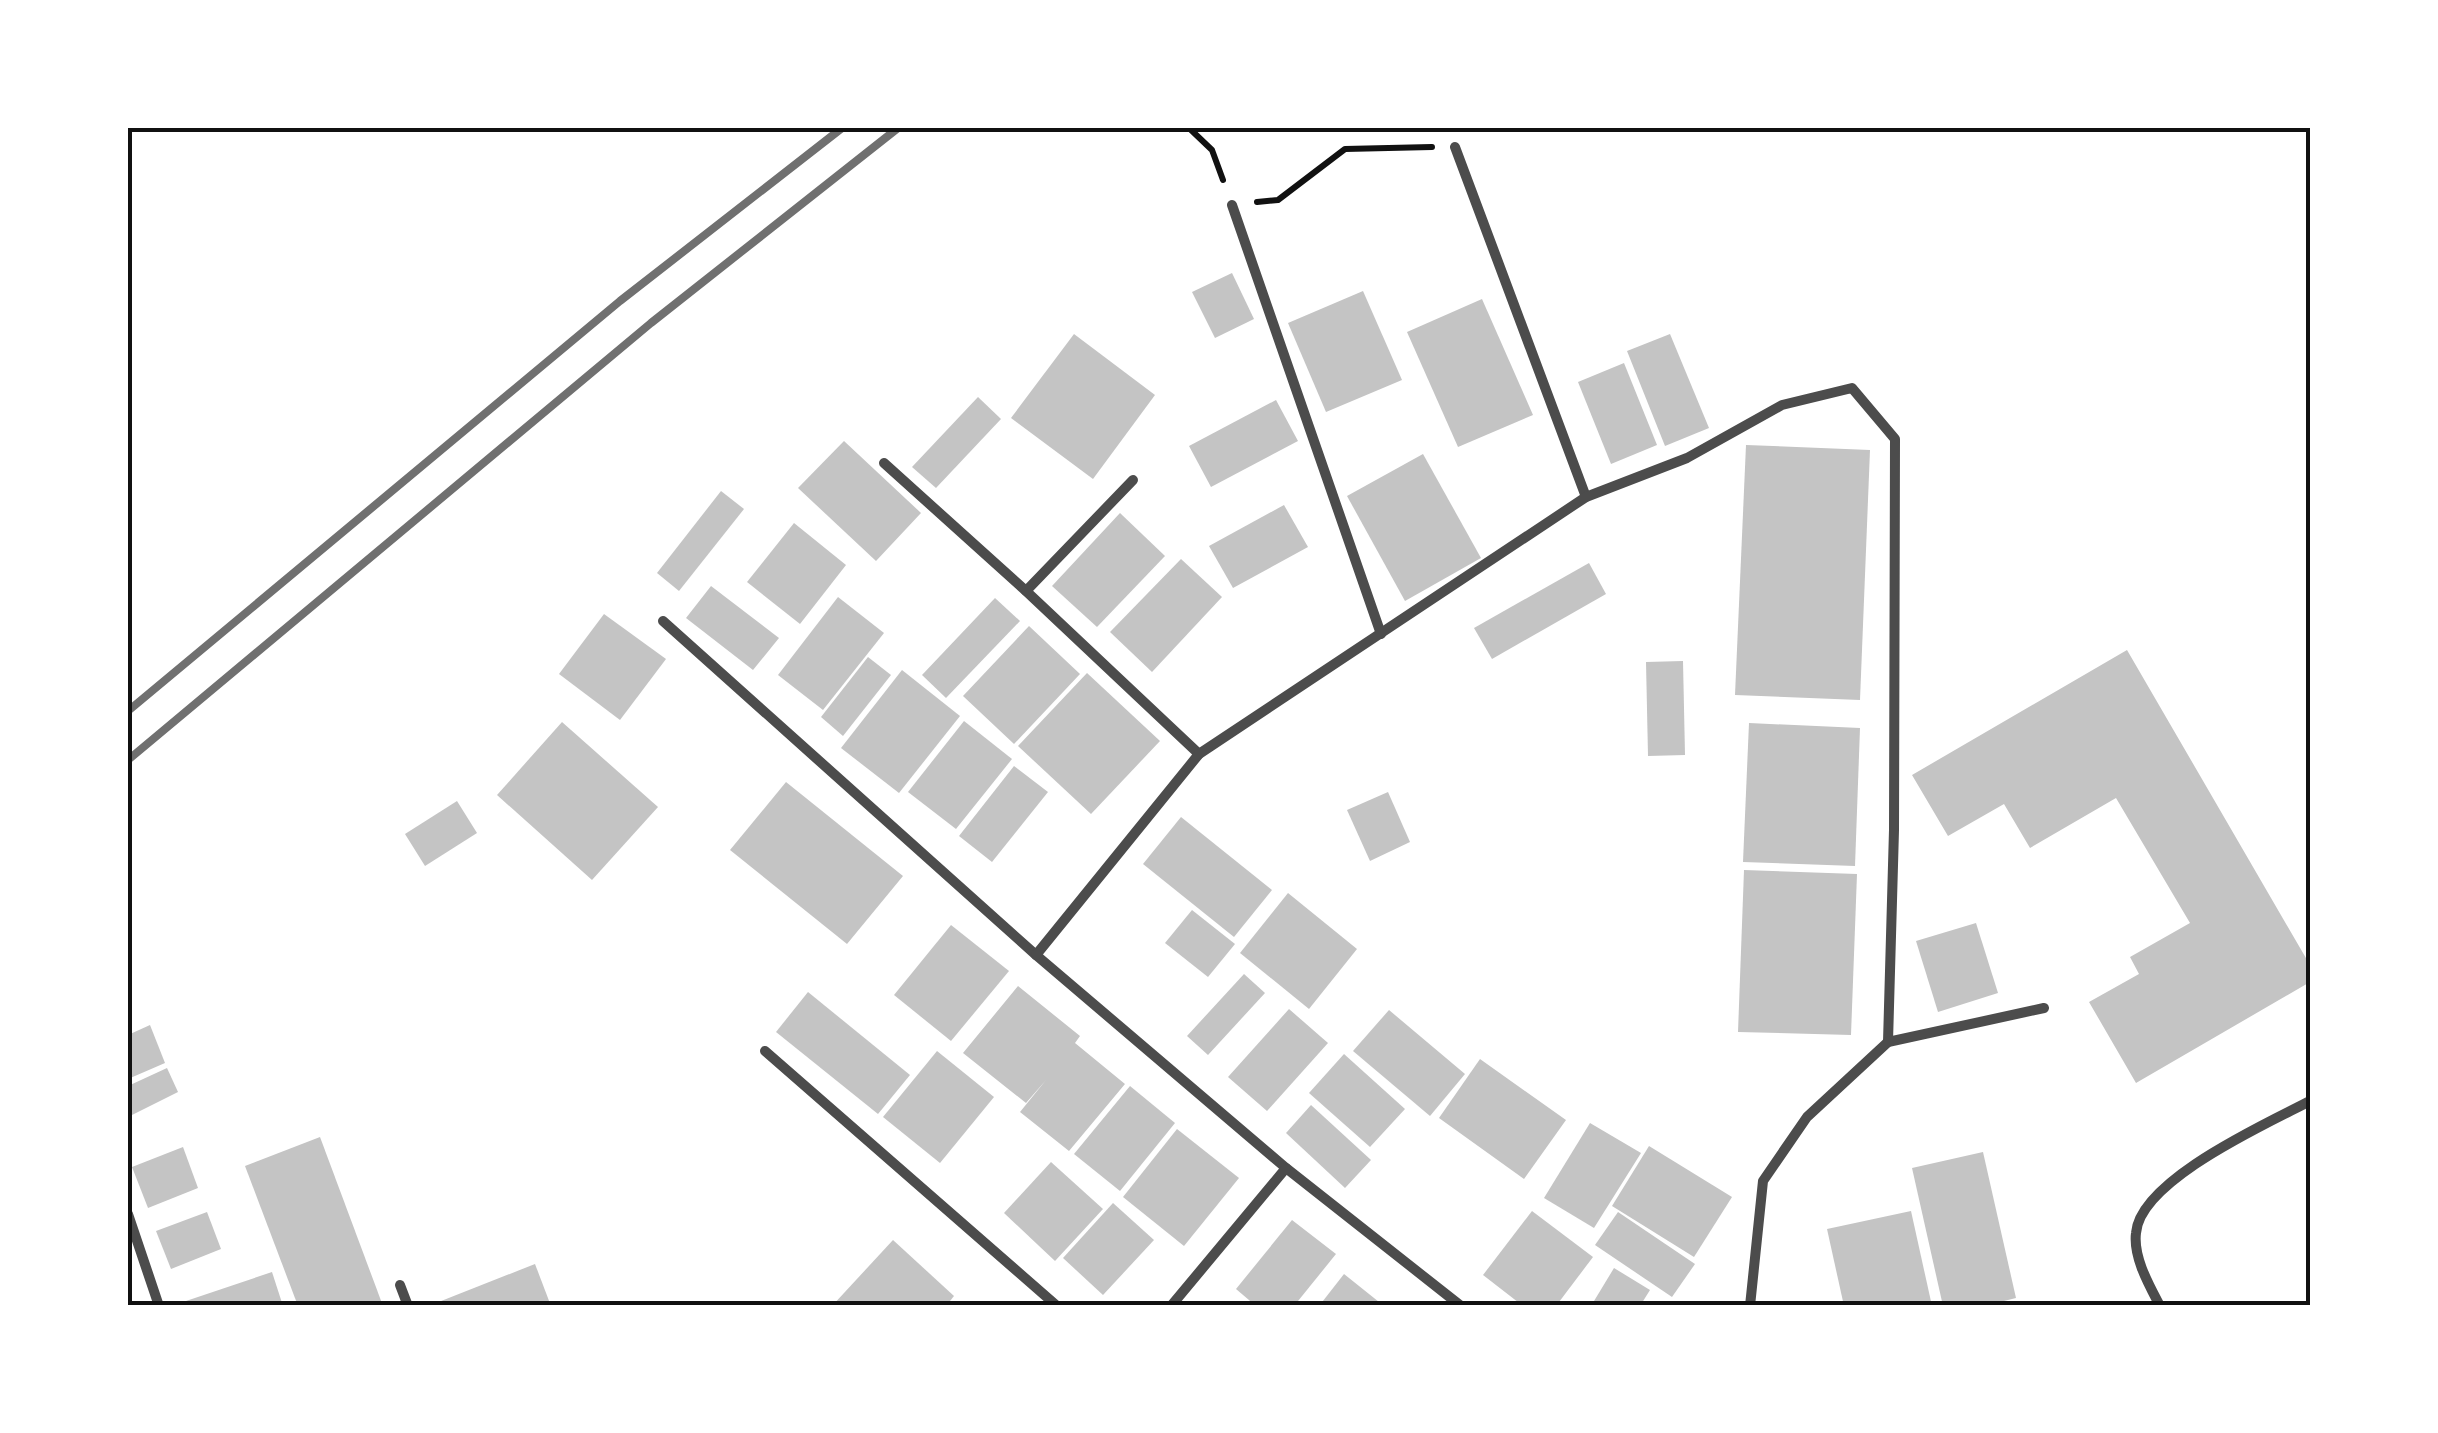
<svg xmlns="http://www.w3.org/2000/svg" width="2438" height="1433" viewBox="0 0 2438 1433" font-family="'Sofia Sans Condensed',sans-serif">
<rect width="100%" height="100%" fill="#fff"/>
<g fill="#c4c4c4">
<path d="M1232 273 1254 319 1215 338 1192 292Z"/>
<path d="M1363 291 1402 380 1326 412 1288 323Z"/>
<path d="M1482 299 1533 415 1458 447 1407 332Z"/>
<path d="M1074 334 1155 395 1093 479 1011 418Z"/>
<path d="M1670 334 1709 428 1665 446 1627 351Z"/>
<path d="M1624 363 1657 445 1611 464 1578 382Z"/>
<path d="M978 397 1001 419 936 488 912 467Z"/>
<path d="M1276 400 1298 441 1211 487 1189 446Z"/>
<path d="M844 441 921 513 876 561 798 488Z"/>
<path d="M1746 445 1870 450 1860 700 1735 695Z"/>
<path d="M1423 454 1481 558 1405 601 1347 496Z"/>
<path d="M721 491 744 509 679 591 657 573Z"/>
<path d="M1284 505 1308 547 1233 588 1209 546Z"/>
<path d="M1120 513 1165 556 1097 627 1052 586Z"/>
<path d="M794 523 846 565 800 624 747 582Z"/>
<path d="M1181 559 1222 597 1152 672 1110 632Z"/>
<path d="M1589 563 1606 594 1492 659 1474 628Z"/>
<path d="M711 586 779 638 753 670 686 618Z"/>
<path d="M838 597 884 633 823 710 778 675Z"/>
<path d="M995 598 1020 621 946 698 922 675Z"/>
<path d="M604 614 666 659 620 720 559 674Z"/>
<path d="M1029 626 1080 674 1014 744 963 696Z"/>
<path d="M2127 650 2310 965V982L2136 1083 2089 1002 2139 974 2130 957 2190 923 2116 798 2030 848 2004 804 1948 836 1912 775Z"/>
<path d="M868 657 891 675 843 736 821 717Z"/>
<path d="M1683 661 1685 755 1648 756 1646 662Z"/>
<path d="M902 670 960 716 899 793 841 748Z"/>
<path d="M1087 673 1160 741 1091 814 1018 746Z"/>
<path d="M964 721 1012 759 956 829 908 792Z"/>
<path d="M562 722 658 807 592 880 497 795Z"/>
<path d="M1749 723 1860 728 1855 866 1743 862Z"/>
<path d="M1014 766 1048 792 992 862 959 836Z"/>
<path d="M786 782 903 876 847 944 730 850Z"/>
<path d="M1388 792 1410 842 1370 861 1347 810Z"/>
<path d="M457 801 477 833 425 866 405 834Z"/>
<path d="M1181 817 1272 890 1234 937 1143 864Z"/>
<path d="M1744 870 1857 874 1851 1035 1738 1032Z"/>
<path d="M1288 893 1357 949 1309 1009 1240 953Z"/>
<path d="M1192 910 1235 944 1208 977 1165 943Z"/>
<path d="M1976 923 1998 993 1938 1012 1916 941Z"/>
<path d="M951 925 1009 971 951 1041 894 995Z"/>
<path d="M1244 974 1265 993 1208 1055 1187 1036Z"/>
<path d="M1018 986 1080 1036 1075 1043 1125 1084 1069 1151 1020 1112 1046 1080 1026 1103 963 1053Z"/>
<path d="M808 992 910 1075 878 1114 776 1032Z"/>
<path d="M1289 1009 1328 1043 1267 1111 1228 1077Z"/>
<path d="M1389 1010 1465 1074 1430 1116 1353 1051Z"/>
<path d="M150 1025 165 1063 128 1079V1035Z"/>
<path d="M937 1051 994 1097 940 1163 883 1117Z"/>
<path d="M1344 1054 1405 1109 1370 1147 1309 1093Z"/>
<path d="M1480 1059 1566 1120 1524 1179 1439 1118Z"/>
<path d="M167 1068 178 1092 128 1117V1086Z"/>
<path d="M1130 1086 1175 1123 1120 1191 1074 1154Z"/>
<path d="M1311 1105 1371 1160 1345 1188 1286 1133Z"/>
<path d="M1590 1123 1641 1153 1594 1228 1544 1198Z"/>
<path d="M1177 1129 1239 1178 1184 1246 1123 1197Z"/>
<path d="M320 1137 383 1306H298L245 1166Z"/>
<path d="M1649 1146 1732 1197 1694 1257 1612 1206Z"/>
<path d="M183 1147 198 1188 148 1208 132 1167Z"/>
<path d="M1983 1152 2016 1298 1984 1306H1943L1912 1168Z"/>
<path d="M1051 1162 1103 1209 1055 1261 1004 1213Z"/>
<path d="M1113 1203 1154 1240 1103 1295 1063 1258Z"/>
<path d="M1532 1211 1593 1257 1556 1306H1523L1483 1275Z"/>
<path d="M1911 1211 1932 1306H1844L1827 1229Z"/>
<path d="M207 1212 221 1249 171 1269 156 1231Z"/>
<path d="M1618 1212 1695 1264 1672 1297 1595 1245Z"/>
<path d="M1292 1220 1336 1254 1294 1306H1256L1236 1289Z"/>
<path d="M893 1240 954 1296 946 1306H832Z"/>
<path d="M535 1264 551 1306H431V1305Z"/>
<path d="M1614 1268 1650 1290 1640 1306H1591Z"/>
<path d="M272 1272 283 1306H184L183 1302Z"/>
<path d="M1344 1274 1384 1306H1319Z"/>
</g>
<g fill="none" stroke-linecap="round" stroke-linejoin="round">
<g stroke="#111" stroke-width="6">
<path d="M1189 128 1212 150 1223 180"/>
<path d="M1257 202 1278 200 1345 149 1432 147"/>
</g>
<g stroke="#4c4c4c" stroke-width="10">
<path d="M1455 147 1586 497"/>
<path d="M1232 205 1381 634"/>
<path d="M884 463 1026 591 1199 754"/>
<path d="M1026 591 1133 480"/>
<path d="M663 621 1036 955 1286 1168 1461 1306"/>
<path d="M1036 955 1199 754 1586 497 1687 458 1782 405 1852 388 1895 439 1894 830 1888 1042"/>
<path d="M765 1051 1057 1306"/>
<path d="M128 1214 159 1306"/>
<path d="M400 1285 408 1306"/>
<path d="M1171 1306 1286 1168"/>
<path d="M1750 1306 1763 1181 1807 1117 1888 1042 2044 1008"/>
<path d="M2160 1306C2149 1285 2133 1257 2136 1233 2140 1180 2268 1123 2310 1101"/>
</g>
<g stroke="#707070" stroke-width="8">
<path d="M128 711 620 301 842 128"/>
<path d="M128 760 651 323 898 128"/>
</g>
</g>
<rect width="2438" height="1433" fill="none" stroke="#ffffff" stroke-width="260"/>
<rect x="130" y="130" width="2178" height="1173" fill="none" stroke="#111" stroke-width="4"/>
</svg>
